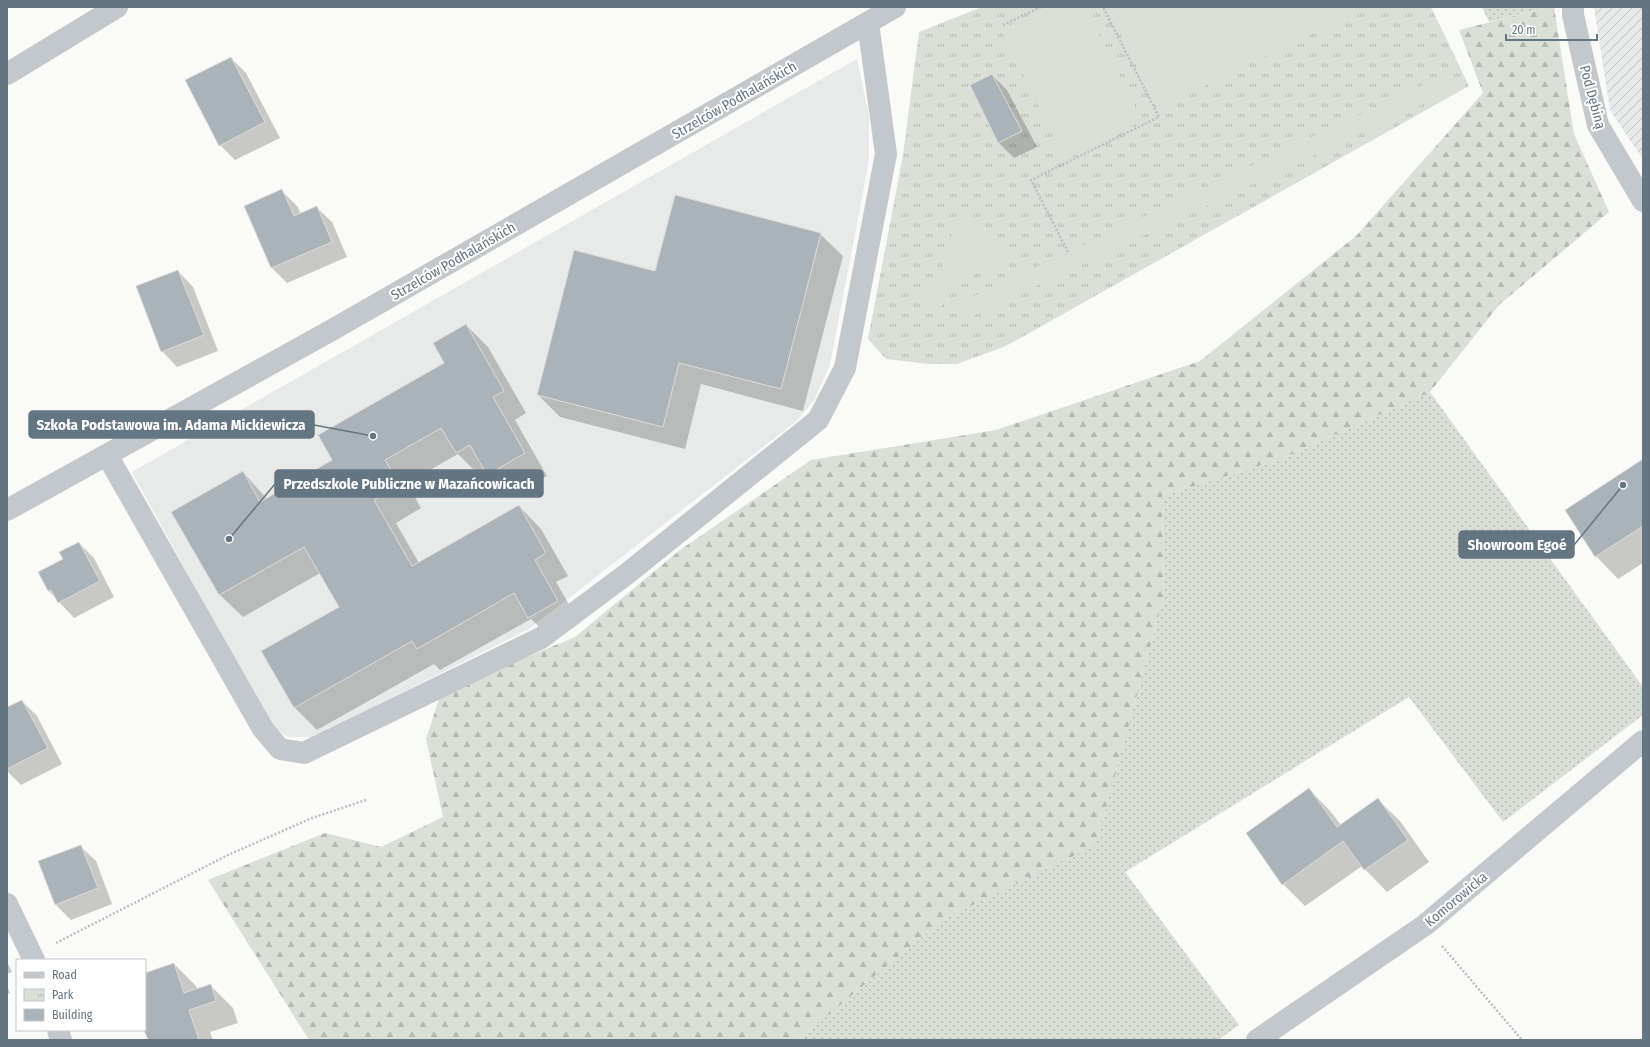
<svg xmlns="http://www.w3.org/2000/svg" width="1650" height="1047" viewBox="0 0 1650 1047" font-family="'Fira Sans Condensed',sans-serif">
<defs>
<pattern id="industrial-furrows" width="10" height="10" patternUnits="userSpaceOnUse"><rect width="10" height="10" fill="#e8e9e9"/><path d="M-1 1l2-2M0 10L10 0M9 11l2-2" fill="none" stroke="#c0c1c2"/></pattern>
<pattern id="grass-dots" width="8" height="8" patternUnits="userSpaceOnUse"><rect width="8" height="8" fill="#dadfd7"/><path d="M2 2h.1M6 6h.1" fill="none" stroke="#b4b9b4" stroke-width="1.8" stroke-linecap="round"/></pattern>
<pattern id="forest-firs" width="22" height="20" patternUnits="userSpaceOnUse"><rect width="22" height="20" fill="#dadfd7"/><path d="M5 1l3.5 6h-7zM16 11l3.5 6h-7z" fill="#b4b9b4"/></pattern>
<pattern id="park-tufts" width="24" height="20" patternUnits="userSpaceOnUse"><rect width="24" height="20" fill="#dadfd7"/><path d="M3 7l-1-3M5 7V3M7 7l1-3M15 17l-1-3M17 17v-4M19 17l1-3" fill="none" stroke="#b4b9b4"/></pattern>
</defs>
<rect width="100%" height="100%" fill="#fafaf8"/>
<path fill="#e8e9e9" d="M857 59 869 116V158L862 198 830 364 814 401 794 423 529 629 314 737H288L270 724 132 472Z"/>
<path fill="url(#industrial-furrows)" d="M1594 7H1643V160L1610 110Z"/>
<g fill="url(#grass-dots)">
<path d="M1482 7H1549L1489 22Z"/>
<path d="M1430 392 1643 687V715L1503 822 1409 697 1125 872 1239 1025 1218 1040H798L942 920 1096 844 1164 596 1162 496 1281 459Z"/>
</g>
<path fill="url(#forest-firs)" d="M1549 7H1554L1574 134 1609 212 1499 305 1430 392 1281 459 1162 496 1164 596 1096 845 942 920 798 1040H309L208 880 325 833 381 847 443 817 426 739 441 693 575 637 680 550 811 460 996 430 1200 361 1356 236 1483 93 1459 30Z"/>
<path fill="url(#park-tufts)" d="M982 7H1431L1469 86 1006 346 957 364H928L886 359 868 339 903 155 919 32Z"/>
<g fill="#dadfd7">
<path d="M1048 7H1085L1142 121 1065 160 1001 30Z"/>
<path d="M1107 7H1367L1158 109Z"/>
<path d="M1446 74 1453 90 960 322 953 306Z"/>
<path d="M958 216C981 224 996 237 1007 259L946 288C950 322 909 309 920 288 923 282 930 281 937 281Z"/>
</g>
<g fill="#0003">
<path d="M231 58 246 73 280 138 235 160 220 145Z"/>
<path d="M992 75 1007 90 1037 147 1014 158 999 143 971 85Z"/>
<path d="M282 191 297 206 301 214 316 207 332 222 347 257 287 283 272 268Z"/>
<path d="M820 234 843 256 803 411 701 384 685 449 560 417 538 395Z"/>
<path d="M178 271 193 287 218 351 177 367 162 351Z"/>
<path d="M466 325 488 347 526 413 515 420 547 476 511 497 486 471 479 475 458 454 407 483 421 508 396 523 419 563 519 506 541 529 568 576 556 582 580 623 552 640 531 619 440 670 434 664 317 730 295 708 263 652 340 608 320 573 243 617 220 595 173 513 243 472 267 499 334 461 446 363Z"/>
<path d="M1643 460V563L1618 579 1596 556Z"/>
<path d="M79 543 94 558 114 597 74 618 49 591 64 559Z"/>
<path d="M22 701 37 716 62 764 21 785 7 771V709Z"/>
<path d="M1309 789 1331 812 1341 825 1377 799 1400 821 1429 862 1387 892 1362 866 1305 906 1283 884Z"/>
<path d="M80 846 96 861 112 904 71 920 56 905 39 862Z"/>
<path d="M7 962 12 972 7 974Z"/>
<path d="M174 964 197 987V990L210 985 233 1008 238 1023 210 1032 213 1040H149Z"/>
<path d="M7 986 10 993 7 994Z"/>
</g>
<g fill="#aab3b9" stroke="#dcdcda">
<path d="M231 57 265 122 219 146 185 80Z"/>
<path d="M992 74 1022 131 998 143 970 85Z"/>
<path d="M282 189 294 216 317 206 332 242 271 268 244 206Z"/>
<path d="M675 195 821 233 781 389 679 363 663 427 537 395 574 250 655 271Z"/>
<path d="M178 270 204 335 161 352 136 286Z"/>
<path d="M466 324 504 391 493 397 525 453 487 475 470 445 456 453 441 428 385 460 400 485 374 500 412 566 519 505 546 553 535 560 558 601 528 618 514 593 417 649 412 641 294 708 261 651 339 607 304 547 219 595 171 512 243 471 260 502 332 460 318 435 444 363 433 343Z"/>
<path d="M1643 459V526L1595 557 1565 510Z"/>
<path d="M79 542 100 581 58 603 51 590 48 591 38 572 63 559 59 552Z"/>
<path d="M22 700 48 748 7 769V707Z"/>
<path d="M1309 788 1337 827 1378 798 1408 840 1364 870 1343 841 1282 885 1246 833Z"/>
<path d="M81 845 98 888 55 905 38 861Z"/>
<path d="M174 963 184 993 211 984 216 1001 189 1010 199 1040H148L144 1030 145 973Z"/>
</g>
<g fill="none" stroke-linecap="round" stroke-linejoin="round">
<g stroke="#bbbfc2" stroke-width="2.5" stroke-dasharray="2 2" stroke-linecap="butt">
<path d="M1003 25 1041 7"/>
<path d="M1068 252 1031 180 1159 117 1103 7"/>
<path d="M56 943 228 855 312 818 366 800"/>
<path d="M1442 946 1522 1040"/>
</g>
<g stroke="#c3c8cc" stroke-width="22">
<path d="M1573 7V15L1598 125 1643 201"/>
<path d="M7 74 117 7"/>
<path d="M107 455 263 729 280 749 304 753 541 638 628 573 818 420 845 368 886 154 868 23"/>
<path d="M7 510 332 330 895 7"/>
<path d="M7 904 34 960"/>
<path d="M58 1030 61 1040"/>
<path d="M1257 1040 1425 925 1643 741"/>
</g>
</g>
<g text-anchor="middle" stroke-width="4" stroke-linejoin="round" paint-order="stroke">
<g font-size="14" fill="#657683" stroke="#fff">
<text transform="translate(1593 97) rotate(75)" y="5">Pod Dębiną</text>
<text transform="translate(734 100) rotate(-30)" y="5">Strzelców Podhalańskich</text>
<text transform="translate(453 261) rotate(-30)" y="5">Strzelców Podhalańskich</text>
<text transform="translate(1456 899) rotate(-40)" y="5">Komorowicka</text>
</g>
</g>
<path fill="none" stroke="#657683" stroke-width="1.5" d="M373 436L314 425M229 539L275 484M1623 485L1574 545"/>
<g fill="#657683" stroke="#fff" stroke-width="1.5">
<circle cx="373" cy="436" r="4"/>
<circle cx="229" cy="539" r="4"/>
<circle cx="1623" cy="485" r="4"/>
</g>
<g fill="#657683" stroke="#657683" stroke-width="1.5">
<rect x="29" y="411" width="285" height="27" rx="4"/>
<rect x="275" y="470" width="268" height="27" rx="4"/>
<rect x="1459" y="531" width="115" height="27" rx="4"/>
</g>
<g font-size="15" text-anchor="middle" font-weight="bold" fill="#fff">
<text x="171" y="430">Szkoła Podstawowa im. Adama Mickiewicza</text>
<text x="409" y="489">Przedszkole Publiczne w Mazańcowicach</text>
<text x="1517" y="550">Showroom Egoé</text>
</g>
<rect width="1650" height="1047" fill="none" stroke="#657683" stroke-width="16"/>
<rect x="16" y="959" width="130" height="72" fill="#ffffff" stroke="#c1c8cd"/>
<rect x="24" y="972" width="20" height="6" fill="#c3c8cc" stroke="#c1c8cd"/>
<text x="52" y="979" font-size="12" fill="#657683">Road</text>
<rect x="24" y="989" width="20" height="12" fill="url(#park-tufts)" stroke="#c1c8cd"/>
<text x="52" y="999" font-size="12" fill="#657683">Park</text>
<rect x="24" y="1009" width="20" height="12" fill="#aab3b9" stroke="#c1c8cd"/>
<text x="52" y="1019" font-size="12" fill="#657683">Building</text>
<path d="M1506 34v6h91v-6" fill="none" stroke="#657683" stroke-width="2"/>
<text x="1512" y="34" font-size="12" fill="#657683" stroke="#ffffff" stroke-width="3" paint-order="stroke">20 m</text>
</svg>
